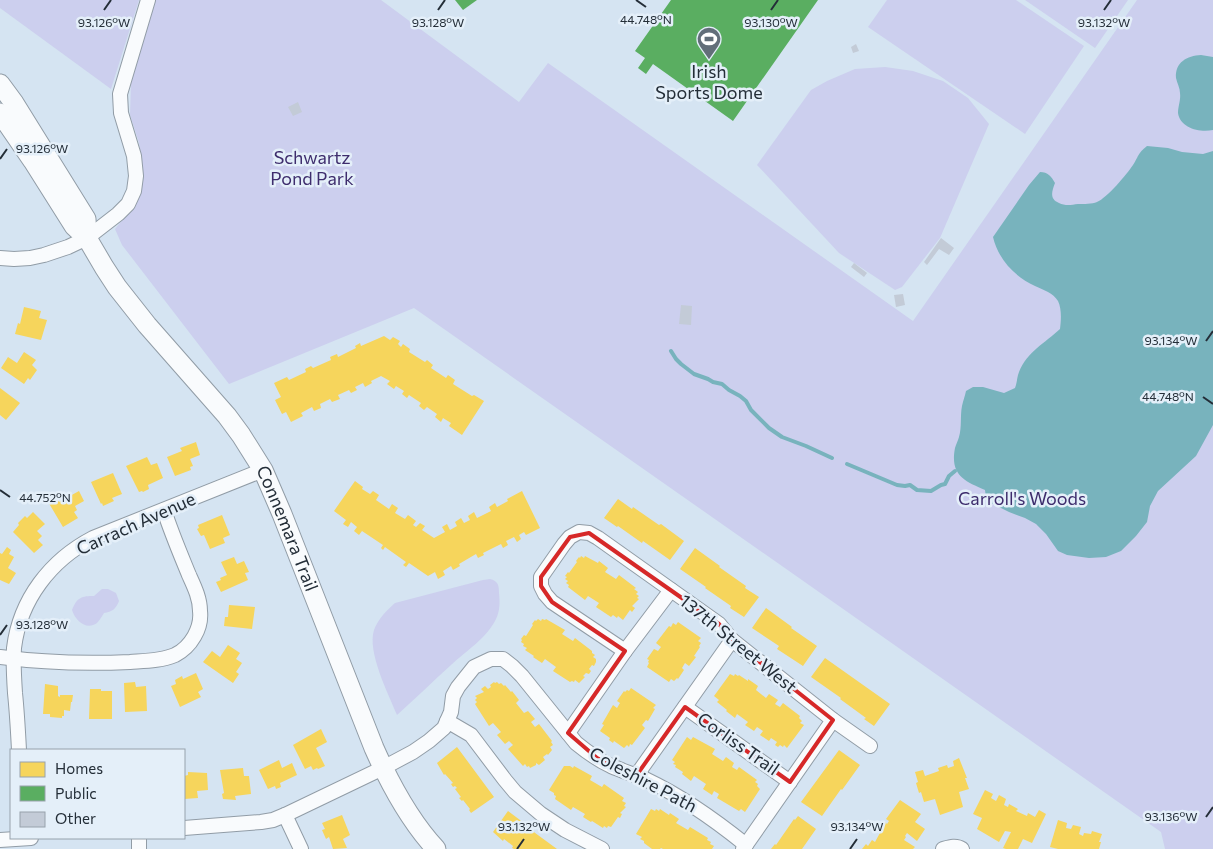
<svg xmlns="http://www.w3.org/2000/svg" width="1213" height="849" viewBox="0 0 1213 849" font-family="Commissioner,sans-serif">
<rect width="100%" height="100%" fill="#d5e4f2"/>
<g fill="#cccfee">
<path d="M0 0H139L111 89 0 8Z"/>
<path d="M155 0H381L519 102 548 63 913 321 1137 0H1213V849H1165L1161 832 414 308 229 384 122 245 115 229 137 202 143 169 139 143 130 115 131 81Z"/>
<path d="M887 0H1016L1084 46 1025 134 868 27Z"/>
<path d="M1025 0H1128L1095 48Z"/>
<path d="M885 67 913 71 943 81 968 98 989 124 940 238 902 287 895 290 839 253 757 165 811 90 827 81 855 69Z"/>
<path d="M490 579C498 581 499 585 499 593 500 602 500 611 496 619 487 638 466 651 451 665 432 682 415 699 397 715 388 693 367 652 374 630 378 619 387 610 395 603L483 580Z"/>
<path d="M102 589H108L116 593 119 601C116 609 112 612 104 613 102 616 100 620 97 623 86 631 75 620 72 610 77 597 82 596 94 596Z"/>
</g>
<g fill="#78b3bd">
<path d="M1201 55 1213 57V130C1200 133 1180 128 1178 113 1178 106 1181 100 1180 93 1180 88 1177 83 1176 78 1175 62 1187 56 1201 55Z"/>
<path d="M1147 146 1168 148 1182 152 1203 154 1213 151V425L1196 456 1158 491 1150 506 1147 522 1136 536 1121 551 1106 557 1089 558 1067 555 1058 551 1046 534 1036 524 1025 518 1009 512 991 503 986 498 985 490C963 481 950 474 955 448 956 444 958 441 959 437 962 427 960 416 962 406 963 401 965 396 966 391L973 387H983L1004 393 1015 388C1017 383 1017 377 1019 372 1027 352 1045 343 1060 329 1061 321 1062 309 1058 301 1053 293 1044 290 1035 286 1015 277 998 259 993 237L1029 185 1040 172C1048 172 1051 176 1055 183 1052 191 1049 199 1059 203 1065 206 1071 205 1078 204 1084 204 1092 204 1097 202 1107 198 1127 174 1133 165 1139 156 1137 154 1147 146Z"/>
</g>
<g fill="#f6d55c">
<path d="M24 307 41 311 39 318 47 320 41 340 15 334 18 323 20 324Z"/>
<path d="M384 336 390 340 393 337 400 341 398 344 401 347 403 344 410 349 409 352 425 362 427 360 433 365 431 368 446 378 448 375 455 380 453 384 472 396 474 395 484 401 462 435 449 426 451 423 443 418 441 422 435 417 437 414 427 407 424 410 419 406 421 403 409 395 407 398 402 394 404 391 396 386 394 389 387 384 390 381 381 376 371 381 372 383 365 387 363 383 355 387 357 390 351 393 349 390 338 395 340 399 332 402 330 399 320 404 321 408 314 411 312 407 301 413 303 416 291 422 286 412 282 414 275 400 281 397 274 383 287 377 289 380 306 372 305 369 311 366 313 368 331 360 330 357 337 354 338 357 356 348 355 346 360 343 361 346Z"/>
<path d="M24 352 36 360 32 365 37 370 30 380 28 378 24 384 1 368 8 357 17 363Z"/>
<path d="M0 388 20 403 6 420 0 415Z"/>
<path d="M196 442 200 455 190 459 193 466 190 467 191 470 175 476 167 457 182 451 180 448Z"/>
<path d="M147 457 151 465 157 463 163 478 148 485 149 489 143 492 142 491 139 492 126 466Z"/>
<path d="M113 473 122 494 112 498 114 501 103 506 102 503 101 504 91 482Z"/>
<path d="M355 481 363 487 362 489 370 494 373 491 379 495 376 500 389 509 392 504 398 508 395 513 405 519 408 515 416 521 413 525 416 527 420 523 425 526 422 530 434 538 445 532 442 527 447 524 450 530 457 526 455 522 461 518 464 523 470 520 468 516 474 512 477 518 491 511 489 507 495 503 497 507 508 501 507 499 522 491 540 528 526 535 524 532 519 535 521 539 517 542 514 537 506 541 508 545 503 548 501 544 483 553 484 555 478 558 476 554 459 564 460 566 453 570 451 566 443 571 445 575 438 579 435 572 428 576 409 563 406 567 403 565 406 562 385 547 383 550 381 548 383 545 362 531 359 535 354 531 357 527 351 522 348 527 343 524 346 520 334 511Z"/>
<path d="M79 491 84 501 75 506 77 510 74 512 78 518 63 527 47 500 55 496 59 502Z"/>
<path d="M618 499 632 509 633 507 659 525 661 524 684 541 670 560 643 541 642 543 618 526 617 527 604 518Z"/>
<path d="M33 512 45 524 37 531 42 536 38 540 43 545 34 553 13 532 19 525 18 523 25 516 27 518Z"/>
<path d="M222 515 230 535 223 538 225 543 210 549 204 535 201 536 197 529 199 528 198 525Z"/>
<path d="M7 547 11 550 9 554 14 557 8 568 16 573 9 584 0 580V553L2 554Z"/>
<path d="M695 548 720 566 719 567 746 586 745 588 759 597 744 617 730 608 731 606 705 588 706 587 680 569Z"/>
<path d="M581 556 584 558 585 556 598 563 599 561 608 568 605 572 616 579 619 575 636 588 634 589 638 592 636 594 639 596 637 598 639 599 632 606 635 608 632 612 630 610 623 620 618 616 617 618 613 615 611 617 596 607 599 603 588 596 585 600 568 587 569 585 566 583 568 581 565 579 567 577 565 576 568 572 569 573 577 562 576 561 579 557 580 558Z"/>
<path d="M234 557 237 564 244 561 249 572 245 573 248 580 221 592 216 582 221 580 220 578 227 575 221 562Z"/>
<path d="M229 605 255 607 252 629 224 626 225 617H228Z"/>
<path d="M766 608 792 627 791 628 817 646 803 666 777 649 779 646 752 628Z"/>
<path d="M538 619 541 621 542 619 545 620 546 619 565 630 562 634 573 641 575 638 592 651V653L595 655 593 657 596 659V662L594 666 592 665 589 669 591 671 589 674 586 673 583 676 585 677 579 683 575 680 574 682 572 681 570 682 553 671 556 667 545 659 542 663 533 657 534 656 525 650 527 648 523 646 524 644 521 642 522 640 521 639 524 635 526 636 533 625 532 624 535 620 536 621Z"/>
<path d="M678 622 701 638 698 641 701 643 699 646 700 647 694 656 696 657 689 666 685 663 682 668 684 670 678 679 677 678 674 681 671 679 669 682 647 667 649 663 648 662 649 660 647 659 654 649 658 651 661 647 656 643 669 626 671 627 673 623 676 625Z"/>
<path d="M228 645 240 653 236 659 242 663 236 672 239 674 233 683 203 662 212 651 220 657Z"/>
<path d="M825 658 890 704 874 726 864 719 866 718 840 699 841 698 811 677Z"/>
<path d="M196 673 203 689 198 692 201 697 180 707 171 686 176 684 175 680 182 676 183 679Z"/>
<path d="M730 674 734 676 735 674 738 676 739 675 748 681V679L758 686 756 690 766 698 769 694 778 700 775 704 780 707 783 703 800 716 799 718 802 721 800 723 804 725 787 748 784 745 783 747 780 745 778 747 775 745 777 742 771 738 769 741 760 735 763 731 757 727 754 731 745 725 748 722 737 714 735 718 726 711 727 710 717 702 719 700 714 696Z"/>
<path d="M135 682 136 687 146 686 147 711 125 712 124 683Z"/>
<path d="M494 682 495 683 497 682 499 684 501 683 504 686 505 685 511 692 512 691 519 700 516 703 524 713 528 711 535 719 531 722 535 727 539 724 552 741 551 742 553 745 550 747 552 750 548 755 547 754 543 757 545 760 539 765 536 763V765L530 768 529 766 527 767 525 764 523 766 508 749 513 745 509 741 505 744 497 735 501 732 493 723 489 726 475 704 477 702 475 700 477 698 475 696 484 692 481 689 485 686 488 689 491 687 490 685Z"/>
<path d="M45 684 58 686V696L60 697V695H73L72 702H71L70 711 64 710V716H62V718L50 717V714H43Z"/>
<path d="M631 688 656 705 653 708 655 709 648 721 646 720 642 725 645 728 632 745 630 744 629 747 627 745 624 748 614 741 613 743 609 740 610 738 600 731 604 725 602 724 613 705 617 708 620 703 617 701 624 691 625 692 627 690 629 691Z"/>
<path d="M90 689H101V691H112V719H89Z"/>
<path d="M321 729 327 742 316 748 325 766 318 769 317 768 313 770 311 766 305 769 293 745Z"/>
<path d="M687 737 691 740 693 737 715 749 712 754 723 761 726 757 734 763 732 767 737 770 739 767 757 780 755 782 758 784 757 786 760 789 745 812 741 809 739 811 717 798 719 794 714 791 712 795 703 789 706 784 694 776 691 781 682 774 683 772 675 767 676 765 673 764 675 762 672 760Z"/>
<path d="M457 747 494 797 471 813 469 810 470 809 463 800 462 801 459 798 461 797 455 789 457 788 455 786 453 787 451 784 453 783 445 774 444 775 437 763Z"/>
<path d="M839 750 860 765 842 790 841 789 822 816 801 802Z"/>
<path d="M959 758 967 778H965L969 789 959 792 963 807 940 815 935 799 924 802 921 792 919 793 916 783 918 782 915 772 923 770 925 776 939 771 938 768 947 765 948 768 954 766 953 761Z"/>
<path d="M279 760 282 768 292 763 297 775 280 783 281 787 276 789 275 786 268 789 259 770Z"/>
<path d="M564 766H570L573 768 574 766 592 776 590 780 602 787 604 784 624 798 622 801 626 803 624 806 626 807 620 813 622 814 620 818 618 817 611 827 608 826 607 828 604 826 603 828 592 821 591 822 583 817 585 814 573 807 571 810 555 799 556 796 554 795V793L549 790Z"/>
<path d="M243 768 244 776H249L251 794 235 796 236 800 223 799 222 794 224 793 220 770Z"/>
<path d="M188 772 207 773 208 790 197 791 198 798 184 799V776L188 775Z"/>
<path d="M985 790 993 794 991 798 996 801 999 795 1006 799 1004 805 1008 807 1009 804 1018 809 1016 811 1027 816 1028 813 1035 817 1039 810 1046 814 1032 843 1023 839 1018 849H1006L1003 848 1011 832 1005 831 999 842 977 829 982 818 973 814Z"/>
<path d="M900 800 921 814 915 822 925 829 917 841 907 833 905 836 906 837 904 840 915 847 913 849H862L866 844 868 846 872 840 875 842 881 831 880 830 885 822 887 824 889 821 886 819Z"/>
<path d="M651 809 655 811 656 809 659 811 660 809 669 815 670 813 679 819 676 823 688 830 690 827 708 838 707 840 711 842 710 844 714 846 712 849H663L661 848 660 849H652L644 843V841L640 839 642 837 636 834Z"/>
<path d="M508 811 528 826 527 827 557 849H514L512 848 513 846 504 839 503 841 493 832Z"/>
<path d="M342 815 350 835 343 839 347 848 333 849 329 837 326 839 322 830 325 829 322 823Z"/>
<path d="M798 816 816 829 802 849H771L775 844 776 845 794 819 795 820Z"/>
<path d="M1058 820 1067 823 1066 828 1071 829 1073 825 1081 827 1079 834 1083 836 1084 833 1091 834 1092 831 1102 834 1099 842H1101L1099 849H1058L1050 847Z"/>
</g>
<g fill="#5aae61">
<path d="M455 0H477L463 10Z"/>
<path d="M671 0H818L733 121 653 64 646 74 638 68 645 58 635 51Z"/>
</g>
<g fill="none" stroke-linecap="round" stroke-linejoin="round">
<g stroke="#78b3bd" stroke-width="4">
<path d="M671 351 676 359 681 364 694 374 708 379 713 382 722 384 729 390 740 396 746 401 751 410 769 428 782 437 806 446 832 458"/>
<path d="M847 464 897 485 905 486 910 485 917 490 931 491 941 485 945 484 949 476 955 471"/>
</g>
</g>
<g fill="#c3cbd7">
<path d="M856 44 859 51 853 53 851 47Z"/>
<path d="M298 102 302 112 293 116 288 107Z"/>
<path d="M941 238 954 248 949 255 939 249 927 265 924 262Z"/>
<path d="M854 263 867 273 864 277 851 267Z"/>
<path d="M903 294 905 305 896 307 894 295Z"/>
<path d="M681 305 692 306 691 325 679 324Z"/>
</g>
<g fill="none" stroke-linecap="round" stroke-linejoin="round">
<defs>
<g id="street">
<path d="M0 258 14 259 30 258 44 255 68 247 87 238 118 214 128 204 134 191 136 176 134 156 121 113 120 94 148 0"/>
<path d="M625 651 552 602 545 594 541 586V577L564 544 570 537 579 532 589 533 598 538 719 624 732 640 833 720 870 746"/>
<path d="M0 657C45 663 85 664 130 662 144 661 161 661 175 655 191 647 202 628 200 611 200 598 194 586 189 575 180 553 171 532 164 510"/>
<path d="M685 707 790 782"/>
<path d="M447 721 471 735 505 780 515 792 541 814 565 830 602 849"/>
<path d="M568 733 625 651 671 590"/>
<path d="M19 750C18 731 17 712 15 693 14 678 13 663 14 648 20 599 51 560 93 538L263 470"/>
<path d="M636 776 732 640"/>
<path d="M285 815 301 849"/>
<path d="M184 828 261 822 273 820 285 815 383 768 413 752 429 741 444 728 451 712 453 696 458 687 474 667 491 659H503L512 666 522 676 576 743C587 752 598 760 611 766 623 771 635 775 647 780 683 797 715 820 746 845"/>
<path d="M139 838V849"/>
<path d="M0 840 31 838"/>
<path d="M743 849 833 720"/>
<path d="M943 849C950 847 956 845 962 849"/>
</g>
<g id="secondary">
<path d="M0 84 14 103 86 219 87 238"/>
<path id="s1" d="M0 113 33 161 74 226 87 238 104 267 117 287 147 325 227 416 241 435 263 470 282 514 374 748C390 784 409 820 436 849"/>
</g>
</defs>
<use href="#street" stroke="#919ca6" stroke-width="16"/>
<use href="#secondary" stroke="#919ca6" stroke-width="21"/>
<use href="#street" stroke="#f9fbfd" stroke-width="14"/>
<use href="#secondary" stroke="#f9fbfd" stroke-width="19"/>
</g>
<path fill="none" stroke="#d62828" stroke-width="4" stroke-linejoin="round" d="M589 533 719 624 732 640 833 720 790 782 685 707 636 776 597 758 568 733 625 651 552 602 541 586V577L570 537Z"/>
<path fill="none" stroke="#242e38" stroke-width="2" d="M636 0 646 7M104 10 111 0M438 10 445 0M771 10 778 0M1104 10 1111 0M0 159 7 149M1206 341 1213 331M1203 397 1213 404M0 490 10 497M0 635 7 625M1206 817 1213 807M517 849 524 839M850 849 857 839"/>
<defs>
<symbol id="stadium-pin" viewBox="-11 -11 22 30"><path d="M0 17L-7.5 6A9.5 9.5 0 1 1 7.5 6Z" fill="#626e79" stroke="#e4eff9"/><path d="M0-5a6.5 5 0 1 0 0 10a6.5 5 0 1 0 0-10ZM-3.5-1.8h7v3.6h-7Z" fill="#fff"/></symbol>
</defs>
<g fill-rule="evenodd">
<use href="#stadium-pin" x="695" y="25" width="28" height="38"/>
</g>
<g text-anchor="middle" stroke-width="5" stroke-linejoin="round" paint-order="stroke">
<g font-size="18" fill="#242e38" stroke="#e4eff9">
<text x="709" y="78">Irish<tspan x="709" dy="21">Sports Dome</tspan></text>
</g>
<g font-size="18" fill="#3e2d6d" stroke="#e4eff9">
<text x="312" y="164">Schwartz<tspan x="312" dy="21">Pond Park</tspan></text>
<text x="1022" y="505">Carroll's Woods</text>
</g>
<g font-size="18" fill="#242e38" stroke="#e4eff9">
<text transform="translate(136 524) rotate(-24)" y="6">Carrach Avenue</text>
<text dy="6" stroke="none"><textPath href="#s1" startOffset="508">Connemara Trail</textPath></text>
<text transform="translate(738 644) rotate(39)" y="6">137th Street West</text>
<text transform="translate(738 744) rotate(35)" y="6">Corliss Trail</text>
<text transform="translate(643 780) rotate(28)" y="6">Coleshire Path</text>
</g>
</g>
<g font-size="12" text-anchor="middle" fill="#242e38" stroke="#e4eff9" stroke-width="5" stroke-linejoin="round" paint-order="stroke">
<text x="646" y="24">44.748°N</text>
<text x="104" y="27">93.126°W</text>
<text x="438" y="27">93.128°W</text>
<text x="771" y="27">93.130°W</text>
<text x="1104" y="27">93.132°W</text>
<text x="42" y="153">93.126°W</text>
<text x="1171" y="345">93.134°W</text>
<text x="1168" y="401">44.748°N</text>
<text x="45" y="502">44.752°N</text>
<text x="42" y="629">93.128°W</text>
<text x="1171" y="821">93.136°W</text>
<text x="524" y="831">93.132°W</text>
<text x="857" y="831">93.134°W</text>
</g>
<rect x="10" y="749" width="175" height="90" fill="#e4eff9" stroke="#97a2ac"/>
<rect x="20" y="762" width="25" height="15" fill="#f6d55c" stroke="#97a2ac"/>
<text x="55" y="774" font-size="15" fill="#242e38">Homes</text>
<rect x="20" y="786" width="25" height="15" fill="#5aae61" stroke="#97a2ac"/>
<text x="55" y="799" font-size="15" fill="#242e38">Public</text>
<rect x="20" y="812" width="25" height="15" fill="#c3cbd7" stroke="#97a2ac"/>
<text x="55" y="824" font-size="15" fill="#242e38">Other</text>
</svg>
